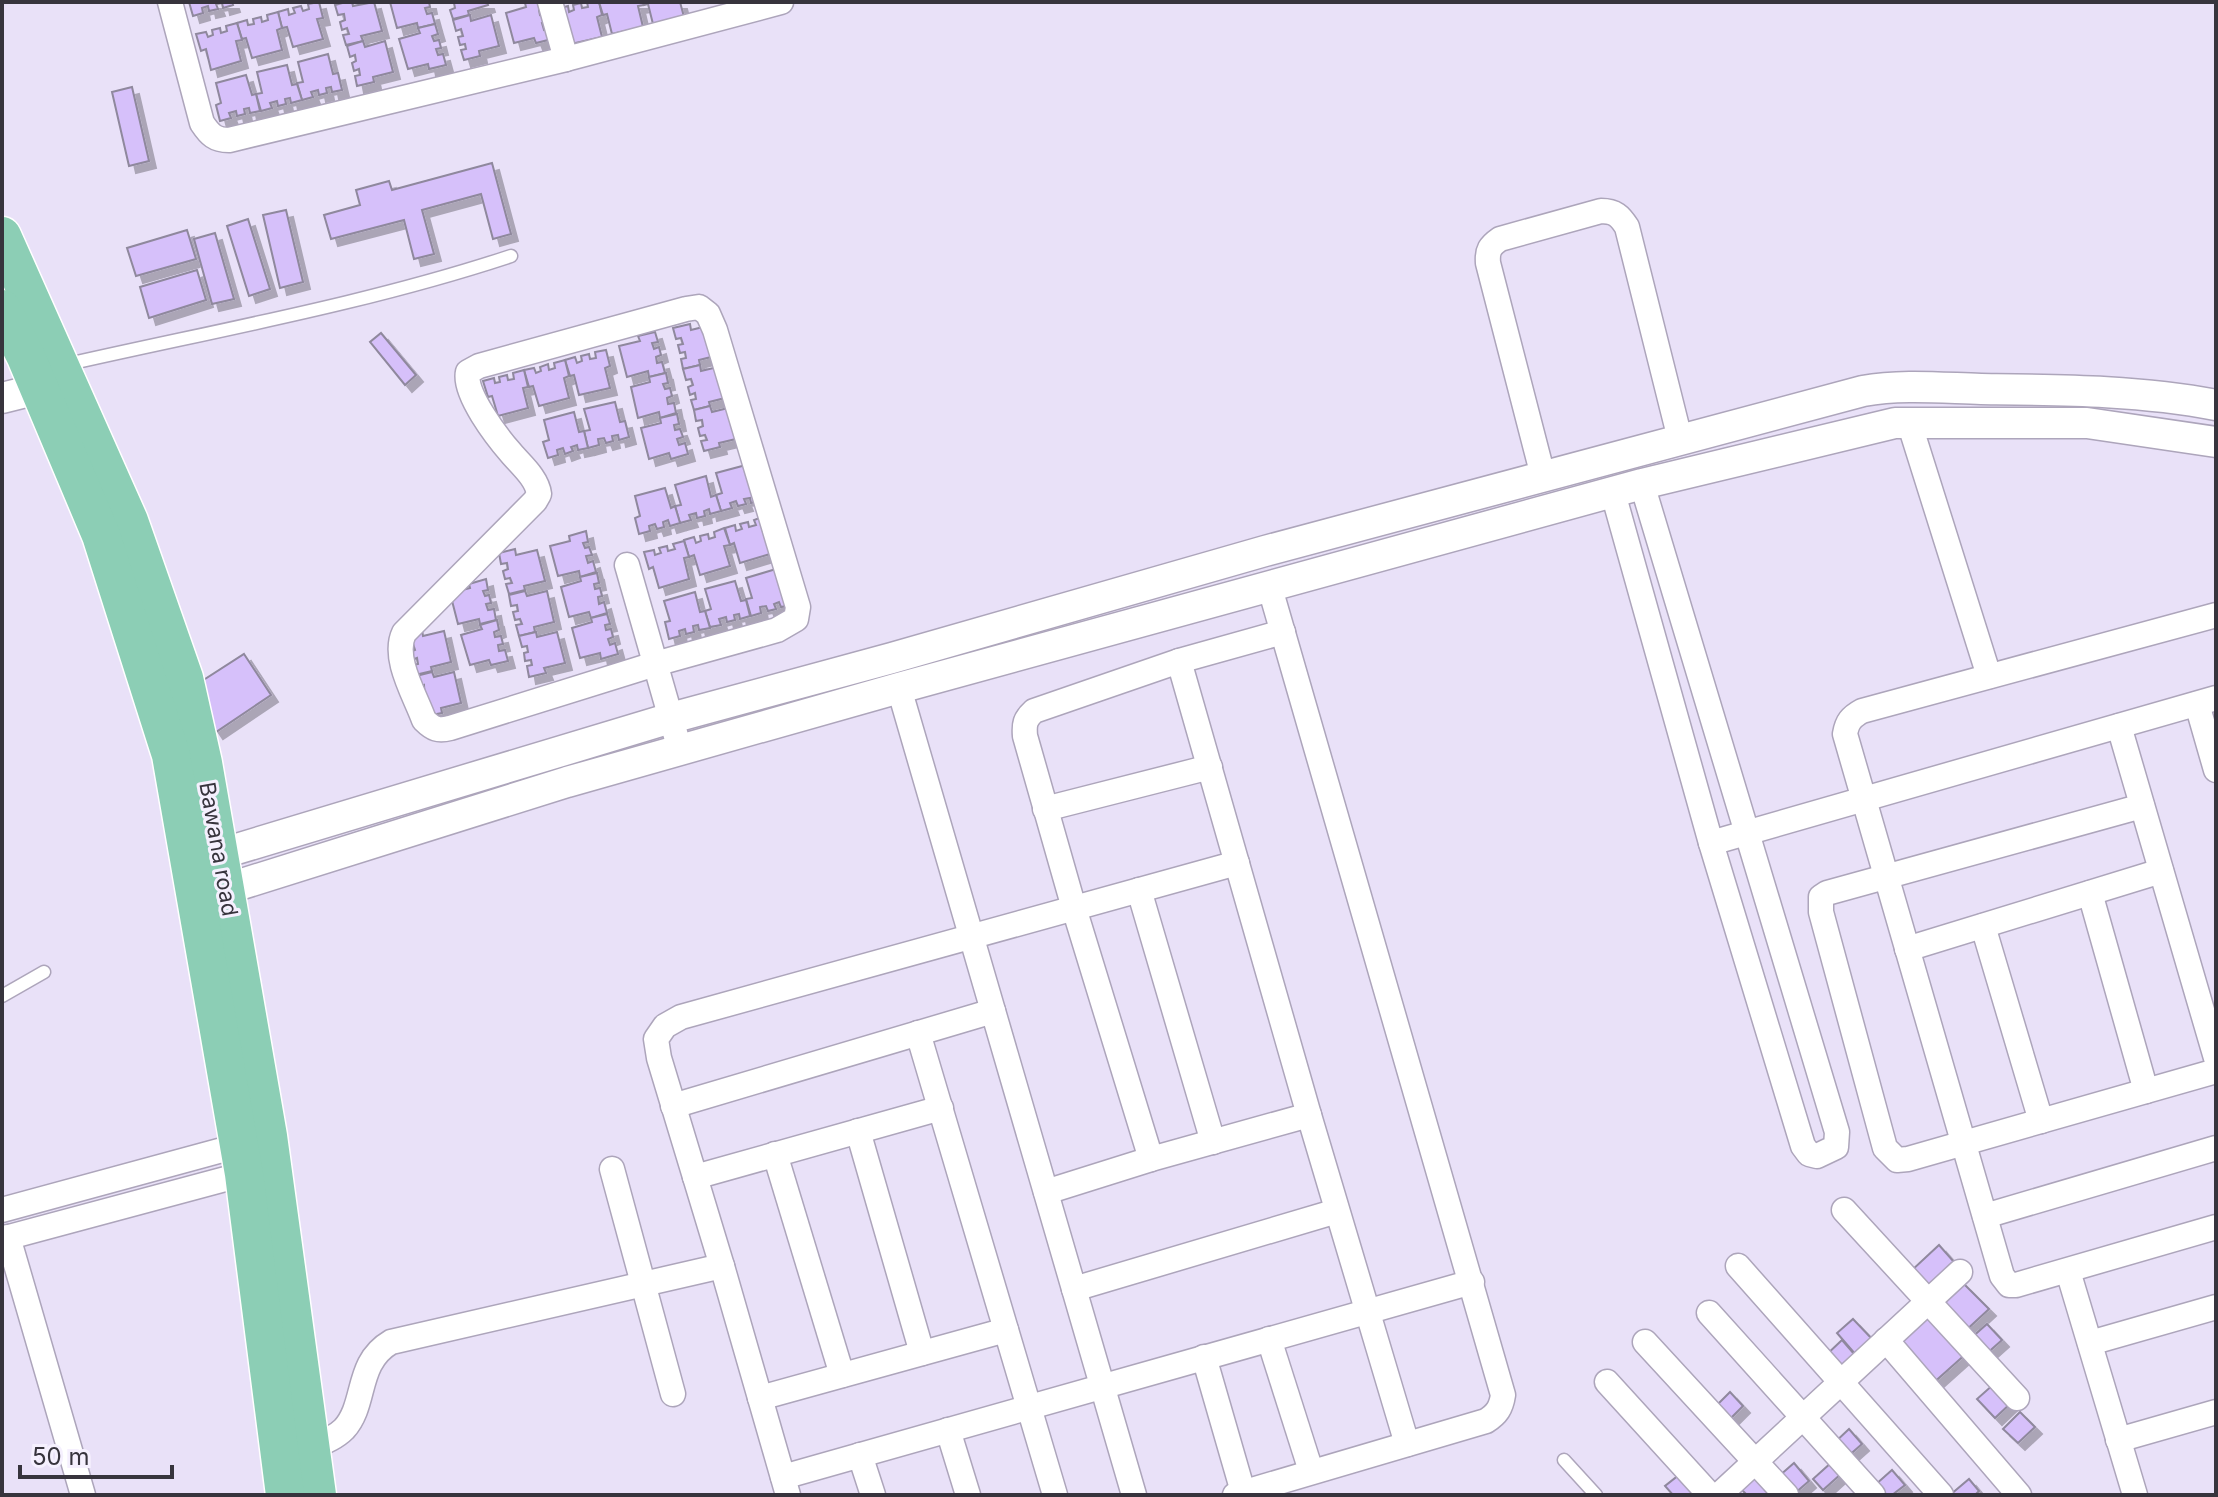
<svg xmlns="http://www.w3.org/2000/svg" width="2218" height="1497" viewBox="0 0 2218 1497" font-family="Inter,sans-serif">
<defs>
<filter id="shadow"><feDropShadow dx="7" dy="7" stdDeviation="0" flood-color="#0004"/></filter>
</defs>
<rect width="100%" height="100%" fill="#e9e1f8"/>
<g fill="#d6c0fa" stroke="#8f889d" stroke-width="2" filter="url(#shadow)">
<path d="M189 2H232L233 5 223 8 222 3 216 4 218 9 209 11 208 6 202 8 203 13 193 16Z"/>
<path d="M319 2 323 18 317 19 323 39 293 47 287 27 282 28 278 12 288 9 289 15 295 13 293 8 301 6 303 11 309 9 308 4Z"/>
<path d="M346 2H352L353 6 374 2 382 31 361 36 363 41 346 45 343 35 349 34 347 28 342 30 340 22 345 20 344 14 338 15 335 5Z"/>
<path d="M390 2H429L430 7 425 8 427 14 432 13 435 24 418 28 417 23 397 28Z"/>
<path d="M448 2H487L488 5 468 11 469 15 453 19 450 10 455 8 454 3Z"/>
<path d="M542 2 544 8 539 10 540 15 545 14 547 22 542 23 544 30 549 28 552 39 536 43 534 38 514 43 506 13 526 7 525 3Z"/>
<path d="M587 2H599L602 15 597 17 602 37 571 44 557 9 568 6 569 12 574 10 573 5 581 3 582 8 588 7Z"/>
<path d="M599 2H643L644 5 638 6 643 27 612 34 607 14 603 15Z"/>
<path d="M643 2H680L684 17 653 24 648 4 644 5Z"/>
<path d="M278 12 282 28 277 30 282 50 252 58 246 38 242 39 237 23 247 20 248 25 254 24 253 19 261 17 262 22 268 20 267 15Z"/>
<path d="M470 15 471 21 491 15 499 46 479 51 480 56 464 60 461 50 466 49 465 44 460 45 458 37 463 36 461 29 456 31 453 20Z"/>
<path d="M237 23 242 40 236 41 241 61 211 70 206 49 201 51 196 34 206 32 208 37 213 35 212 30 220 28 221 33 227 31 226 26Z"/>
<path d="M435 24 438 34 432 36 434 41 439 40 441 48 436 49 438 55 443 54 446 65 429 69 428 64 408 69 399 39 420 33 418 28Z"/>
<path d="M363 41 365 47 385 41 393 72 373 77 374 82 357 86 355 76 360 75 359 69 354 71 352 63 356 61 355 55 350 57 347 46Z"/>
<path d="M328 54 333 74 338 73 342 90 332 92 331 87 326 88 327 93 319 95 318 90 311 92 313 97 302 100 297 83 303 82 298 62Z"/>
<path d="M287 65 292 85 297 84 302 100 291 103 290 98 285 99 286 104 278 106 277 101 270 103 272 108 261 111 256 94 262 93 257 72Z"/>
<path d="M246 75 252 95 256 94 260 111 250 113 249 108 244 109 245 114 237 116 236 111 229 113 231 118 220 121 216 105 221 103 216 83Z"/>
<path d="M132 87 149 161 129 166 112 92Z"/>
<path d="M492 163 511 234 493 239 481 194 422 210 434 254 414 259 404 220 331 239 324 215 360 205 356 190 389 181 392 190Z"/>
<path d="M286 210 303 282 280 288 263 215Z"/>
<path d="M248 219 270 289 249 296 227 226Z"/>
<path d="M187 230 196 259 136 276 127 248Z"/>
<path d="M215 233 234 299 212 304 194 239Z"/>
<path d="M197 270 206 300 149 318 140 287Z"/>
<path d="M690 324 691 330 711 325 719 355 699 360 700 365 683 369 681 359 686 358 685 352 680 353 678 345 683 344 681 338 676 339 673 328Z"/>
<path d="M655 332 658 342 652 343 654 349 659 347 661 355 656 357 657 363 662 362 665 373 649 377 648 371 627 377 619 346 640 341 638 336Z"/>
<path d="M381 333 416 375 405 385 370 342Z"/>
<path d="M606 350 610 366 605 368 610 388 579 395 574 375 570 376 565 360 575 357 577 363 582 361 581 356 589 354 590 359 596 358 595 352Z"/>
<path d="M565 360 569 376 564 378 569 398 539 406 533 386 529 387 524 370 534 368 536 373 541 371 540 367 548 364 549 370 555 368 554 363Z"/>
<path d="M700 365 701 371 722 366 729 397 709 402 710 406 694 410 691 400 696 399 695 393 690 395 688 387 693 385 691 379 686 380 683 369Z"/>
<path d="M524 370 528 387 523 388 528 408 498 416 492 396 488 397 483 381 494 378 495 383 500 382 499 377 507 375 508 380 514 379 513 373Z"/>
<path d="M666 373 668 383 663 384 665 389 670 388 672 396 667 398 668 404 674 403 676 413 660 418 659 412 638 418 631 387 650 382 649 377Z"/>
<path d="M615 402 620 422 625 421 629 437 619 440 618 435 612 436 613 441 606 443 604 438 598 439 599 445 588 448 584 431 590 430 584 409Z"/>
<path d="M710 406 712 412 732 407 740 438 719 443 720 447 704 451 701 441 707 440 705 435 700 436 698 428 703 426 702 420 696 421 694 410Z"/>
<path d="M574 412 579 432 584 431 588 448 578 450 577 445 571 447 573 451 565 454 563 448 557 450 558 455 548 458 543 442 549 440 544 420Z"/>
<path d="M677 414 679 424 674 425 675 430 680 429 683 437 677 439 679 445 685 443 688 454 671 459 669 453 649 459 641 428 661 423 660 418Z"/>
<path d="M746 465 761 500 751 503 750 498 744 499 746 504 738 506 736 501 730 503 732 508 721 511 716 495 722 493 716 473Z"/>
<path d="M706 476 711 497 716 495 721 511 710 514 709 509 704 511 705 516 697 518 696 513 689 515 691 520 680 523 675 506 681 505 675 485Z"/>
<path d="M665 488 671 508 675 506 680 523 670 526 668 520 663 522 664 527 657 529 655 524 649 526 650 531 639 534 635 518 640 516 635 496Z"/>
<path d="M765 516 770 554 740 563 734 543 730 545 725 528 735 525 736 531 742 529 740 524 748 522 749 527 756 525 754 520Z"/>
<path d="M724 528 730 545 724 546 730 566 700 575 694 555 689 557 684 540 694 537 696 543 701 541 700 536 708 534 709 539 715 537 714 532Z"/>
<path d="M586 531 588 542 583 543 585 548 589 547 592 555 586 556 588 563 593 561 596 572 580 577 579 571 558 576 550 546 570 541 569 536Z"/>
<path d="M684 541 689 557 684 558 689 579 659 588 653 567 649 569 644 552 654 550 655 555 661 553 659 548 667 546 668 551 675 549 673 544Z"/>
<path d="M515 549 516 555 537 550 545 581 524 586 525 590 509 594 506 584 512 583 510 578 505 579 503 571 508 569 507 563 501 564 499 553Z"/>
<path d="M776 569 791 605 781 607 779 602 774 604 776 609 768 611 766 606 760 607 761 613 751 616 746 599 752 598 746 578Z"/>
<path d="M597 573 599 583 594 584 595 589 600 588 602 596 598 597 599 604 604 602 607 613 591 618 589 612 569 617 561 587 581 581 580 577Z"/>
<path d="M486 579 488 590 483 591 485 596 489 595 491 603 486 604 488 610 494 609 496 620 480 624 479 619 458 624 450 593 470 588 469 584Z"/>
<path d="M735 581 741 601 746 600 750 616 740 619 739 614 734 615 735 620 727 622 726 617 719 619 721 625 710 627 705 611 711 609 705 589Z"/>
<path d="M525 591 527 596 547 591 554 622 534 627 535 632 519 636 516 625 522 624 520 619 515 620 513 612 518 611 517 605 511 606 509 595Z"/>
<path d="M695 592 700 612 705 611 710 628 699 630 698 625 693 626 694 632 686 634 685 629 679 631 680 636 669 639 665 622 670 621 664 601Z"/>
<path d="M607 614 610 624 605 625 606 630 611 629 613 637 608 639 610 645 615 643 618 654 601 659 600 653 580 658 572 628 592 622 591 618Z"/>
<path d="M497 620 499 630 494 632 495 637 501 636 503 644 498 645 499 651 505 650 508 661 491 665 489 660 470 665 461 635 482 629 480 625Z"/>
<path d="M422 630 423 636 444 631 451 662 431 667 432 671 415 675 413 665 418 664 417 658 412 660 410 652 415 650 413 644 408 645Z"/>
<path d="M536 632 537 637 557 632 565 663 544 668 546 673 529 677 527 666 532 665 531 660 525 661 524 653 528 652 527 646 522 647 519 636Z"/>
<path d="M244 654 271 695 216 732 188 690Z"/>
<path d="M432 672 434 677 454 672 461 703 441 708 442 713 426 716 424 685 419 687 416 676Z"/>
<path d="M1939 1245 1954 1262 1926 1288 1911 1271Z"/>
<path d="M1964 1284 1989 1309 1963 1333 1936 1304Z"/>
<path d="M1929 1308 1968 1352 1931 1385 1892 1342Z"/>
<path d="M1853 1319 1873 1340 1856 1355 1837 1333Z"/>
<path d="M1987 1324 2002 1340 1984 1356 1970 1339Z"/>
<path d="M1842 1340 1855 1355 1837 1371 1824 1357Z"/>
<path d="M1995 1383 2013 1401 1995 1418 1977 1399Z"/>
<path d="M1730 1392 1743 1406 1725 1424 1712 1410Z"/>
<path d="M2020 1412 2035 1427 2018 1443 2003 1429Z"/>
<path d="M1849 1429 1862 1444 1846 1458 1833 1444Z"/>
<path d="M1832 1462 1842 1473 1823 1490 1813 1479Z"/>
<path d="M1794 1463 1809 1481 1794 1494 1779 1476Z"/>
<path d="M1757 1468 1782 1495H1747L1738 1486Z"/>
<path d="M1892 1470 1905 1485 1892 1495H1883L1875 1485Z"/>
<path d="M1684 1471 1699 1489 1691 1495H1673L1665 1486Z"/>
<path d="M1969 1479 1979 1491 1975 1495H1950Z"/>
</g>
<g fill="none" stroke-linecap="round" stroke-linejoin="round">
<defs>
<g id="service">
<path d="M64 365C213 331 366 304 511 256"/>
<path d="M2 996 44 972"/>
<path d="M1564 1460 1596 1495"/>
</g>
<g id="minor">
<path d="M170 2 202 123C210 135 215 140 229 140L566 59 781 2"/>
<path d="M550 2 566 59"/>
<path d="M699 307 708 314 715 330 798 607 796 619 777 630 655 664 450 728C438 731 433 729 424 720 415 695 392 658 404 633L535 501 539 494C537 478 521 465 511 453 497 437 463 393 468 372L479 366 686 309Z"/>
<path d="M1909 422 1989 676"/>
<path d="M1543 476 1488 263C1487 250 1490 246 1500 239L1601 211C1615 211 1620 216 1627 227L1680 439"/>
<path d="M1613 493 1711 843 1803 1146 1809 1154 1817 1156 1836 1147 1837 1132 1642 484"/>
<path d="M627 565 680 750"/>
<path d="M2216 615 1862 711C1851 717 1847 722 1845 734L2002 1276 2009 1285H2016L2216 1227"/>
<path d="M1179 661 1309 1115 1407 1444"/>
<path d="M899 688 1134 1495"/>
<path d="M2197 704 2216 770"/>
<path d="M2119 726 2216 1058"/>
<path d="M2142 806 1827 893 1821 897V912L1885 1148 1897 1160 1908 1159 2216 1071"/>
<path d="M1045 809 1210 767"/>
<path d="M1711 843 2216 698"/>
<path d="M1139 890 1213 1142"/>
<path d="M2090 893 2146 1091"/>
<path d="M1983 926 2041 1121"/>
<path d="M1907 949 2161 871"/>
<path d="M918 1033 1055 1495"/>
<path d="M673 1106 993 1011"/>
<path d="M858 1131 922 1353"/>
<path d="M775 1154 842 1375"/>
<path d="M1151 1159 1074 908 1025 736C1024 724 1025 719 1034 711L1179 661 1283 632"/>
<path d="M612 1169 673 1394"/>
<path d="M695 1177 941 1108"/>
<path d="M1046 1192 1151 1159 1309 1115"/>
<path d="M2 1210 237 1146"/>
<path d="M1844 1210 2017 1398"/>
<path d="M1985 1216 2216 1148"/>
<path d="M8 1237 83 1495"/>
<path d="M2 1239 244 1174"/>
<path d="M1738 1266 1941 1495"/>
<path d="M2068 1271 2135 1495"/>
<path d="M1074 1289 1337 1211"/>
<path d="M1709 1313 1873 1495"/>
<path d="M1269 1339 1311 1471"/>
<path d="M1886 1340 2019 1495"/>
<path d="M1645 1342 1786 1495"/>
<path d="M2090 1343 2216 1307"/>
<path d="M1204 1357 1243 1492"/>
<path d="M1607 1382 1710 1495"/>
<path d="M760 1398 1006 1330"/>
<path d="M948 1430 968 1495"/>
<path d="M2118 1440 2216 1412"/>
<path d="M311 1448C322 1443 335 1438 344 1429 367 1404 355 1363 391 1342L722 1266"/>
<path d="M860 1455 873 1495"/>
<path d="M783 1477 1472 1282"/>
<path d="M788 1495 722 1266 659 1058 656 1039 665 1026 681 1017 1237 863"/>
<path d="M1235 1495 1486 1421C1497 1414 1501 1408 1503 1395L1270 588"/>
<path d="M1719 1495 1960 1272"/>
</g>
<g id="tertiary">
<path d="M2 398 58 384"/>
<path d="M220 854 671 718 892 658 1265 551 1863 391C1902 384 1942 388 1981 389 2058 390 2140 390 2216 405"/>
<path d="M226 889 567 782 899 688 1642 484 1895 423H2087L2216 442"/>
</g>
<g id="primary">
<path d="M2 236 129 521 184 678 203 763 268 1136 317 1495"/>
<path d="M2 309 26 357 101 535 171 755 244 1174 285 1495"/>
</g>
</defs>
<use href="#service" stroke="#ada5bb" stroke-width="15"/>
<use href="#minor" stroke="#ada5bb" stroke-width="27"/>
<use href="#tertiary" stroke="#ada5bb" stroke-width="33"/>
<use href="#primary" stroke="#fff" stroke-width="41"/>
<use href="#service" stroke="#fff" stroke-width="12"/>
<use href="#minor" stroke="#fff" stroke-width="24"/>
<use href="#tertiary" stroke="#fff" stroke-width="30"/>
<use href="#primary" stroke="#8cceb5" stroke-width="38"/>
</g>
<g text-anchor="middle" stroke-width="6" stroke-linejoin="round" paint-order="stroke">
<g font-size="22" fill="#37343d" stroke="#f5f0fe">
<text transform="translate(219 849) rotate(80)" y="8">Bawana road</text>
</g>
</g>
<rect width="2218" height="1497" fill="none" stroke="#37343d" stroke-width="8"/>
<path d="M20 1465v12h152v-12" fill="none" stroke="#37343d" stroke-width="4"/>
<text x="32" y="1465" font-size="24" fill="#37343d" stroke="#f5f0fe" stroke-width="6" paint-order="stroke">50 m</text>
</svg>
